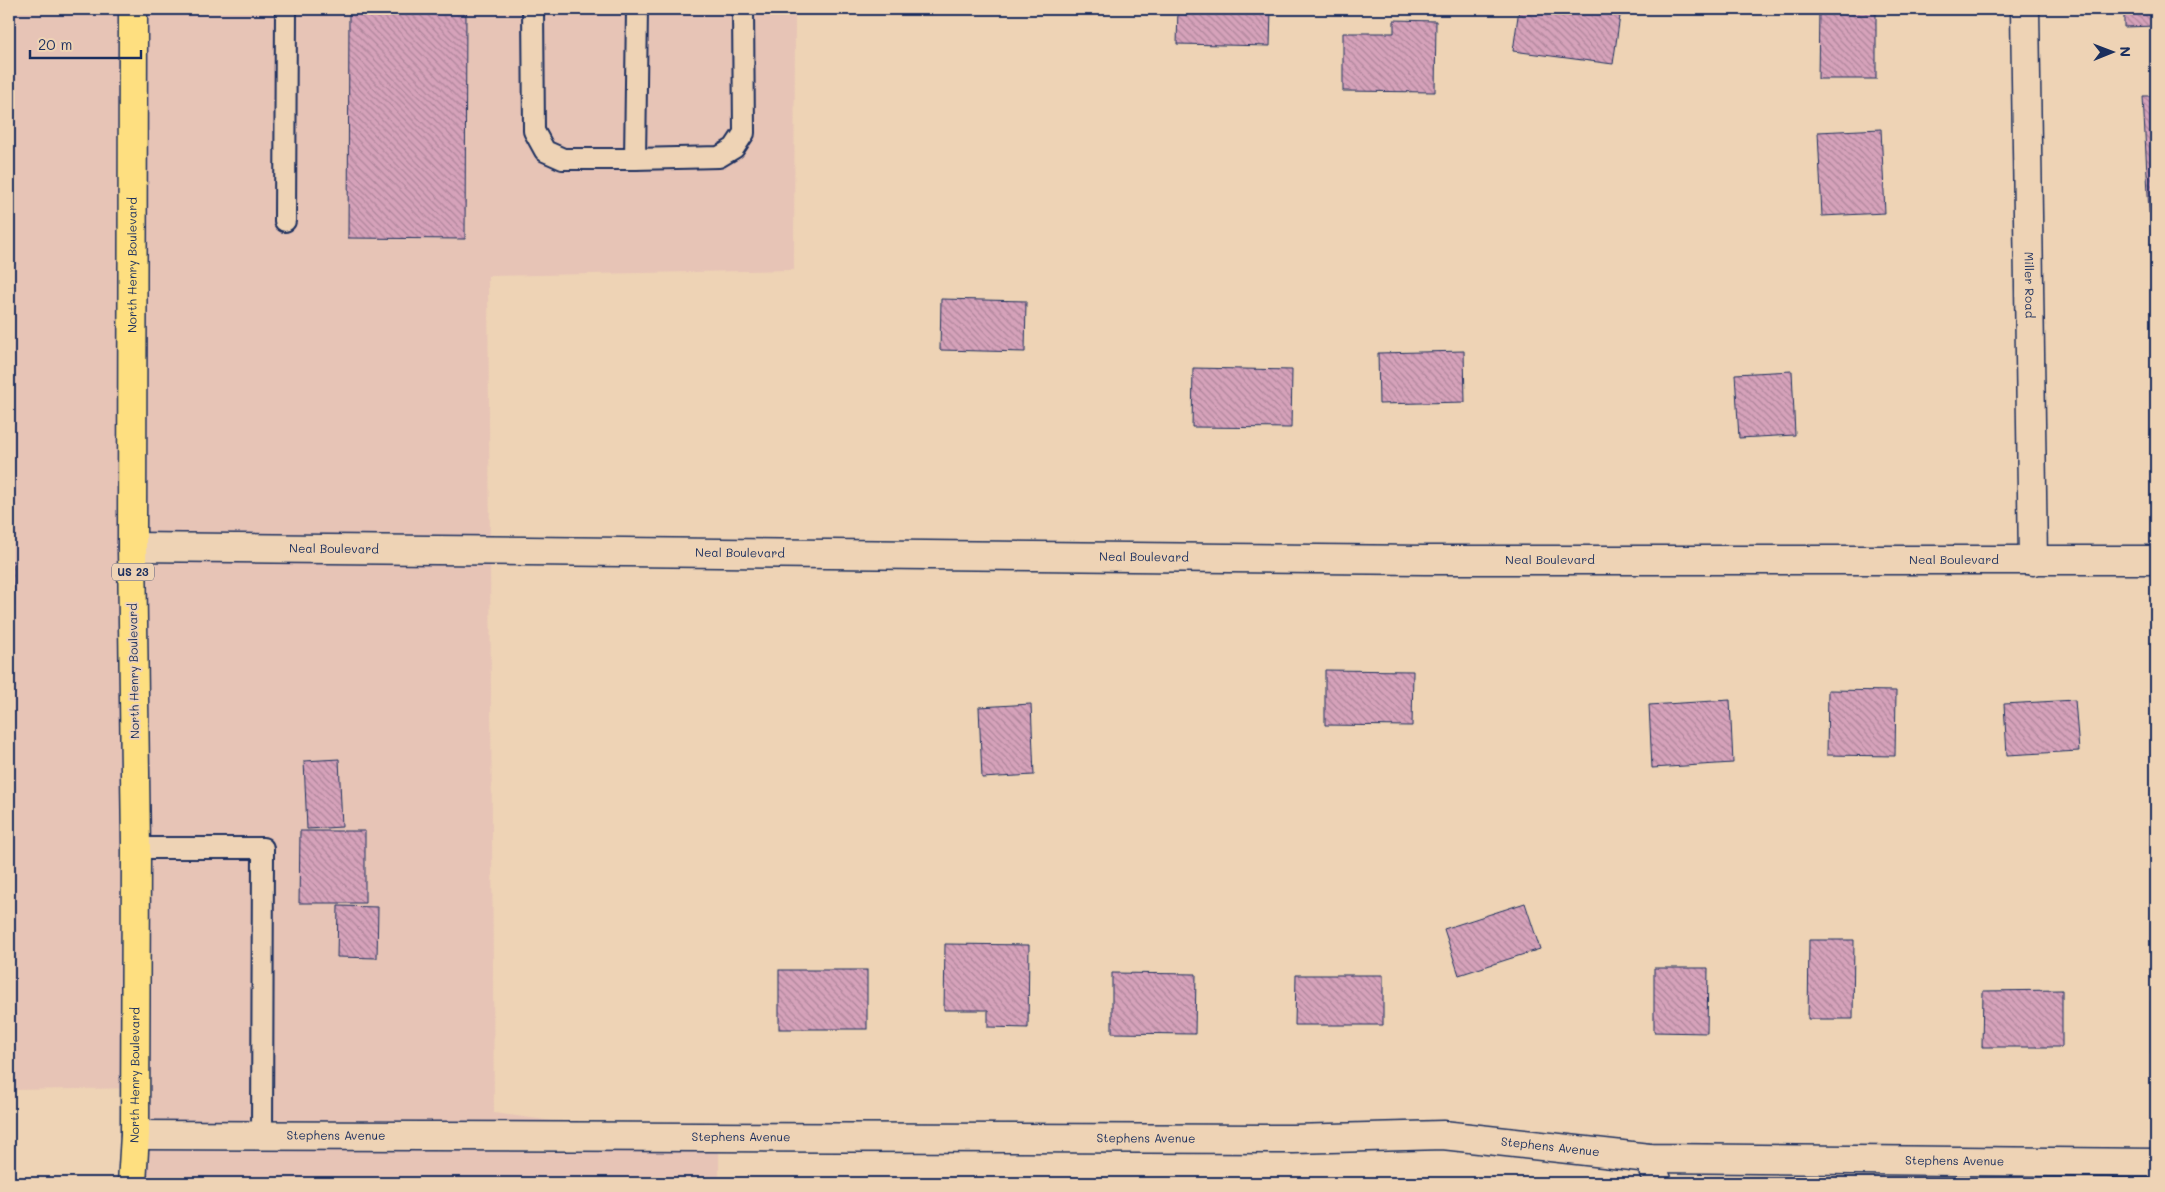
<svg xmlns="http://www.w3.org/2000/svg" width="2165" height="1192" viewBox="0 0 2165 1192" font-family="Mali,sans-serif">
<defs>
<pattern id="building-back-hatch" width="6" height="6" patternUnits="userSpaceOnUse" patternTransform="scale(1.25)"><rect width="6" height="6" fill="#d6a2ba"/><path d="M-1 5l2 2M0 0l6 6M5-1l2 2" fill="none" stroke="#ad849a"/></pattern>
</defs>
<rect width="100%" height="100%" fill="#eed3b5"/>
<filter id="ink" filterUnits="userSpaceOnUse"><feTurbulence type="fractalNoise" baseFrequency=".02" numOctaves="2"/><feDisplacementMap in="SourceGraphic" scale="10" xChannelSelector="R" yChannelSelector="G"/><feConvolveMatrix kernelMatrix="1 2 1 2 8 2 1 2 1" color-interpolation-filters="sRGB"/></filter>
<g filter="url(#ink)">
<path fill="#e7c4b6" d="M9 9H795L794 270 488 276 494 1113 719 1144V1183H138L146 1088 9 1090Z"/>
<g fill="url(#building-back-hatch)" stroke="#1b2f5e">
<path d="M349 9H466L465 239 348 238Z"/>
<path d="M1178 9H1271L1270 46 1177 44Z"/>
<path d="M1519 9H1567L1620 16 1613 64 1513 51Z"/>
<path d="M1819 9H1876V79H1818Z"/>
<path d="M2124 9H2156V26L2124 27Z"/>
<path d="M1394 20 1436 21 1435 92 1343 91V33H1394Z"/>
<path d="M2143 96H2156V213H2149Z"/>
<path d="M1881 129 1885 213 1822 216 1818 132Z"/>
<path d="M941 299 1026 301 1025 352 940 350Z"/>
<path d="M1464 351 1465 402 1379 404 1378 353Z"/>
<path d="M1193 368 1292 370 1291 428 1192 427Z"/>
<path d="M1792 371 1795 435 1739 438 1735 374Z"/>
<rect x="9" y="561" width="5" height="46"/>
<path d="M1325 670 1413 671 1412 726 1325 725Z"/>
<path d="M1828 690 1896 691 1895 756 1827 755Z"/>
<path d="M1730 700 1733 763 1652 768 1649 705Z"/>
<path d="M2075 700 2079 751 2007 755 2004 704Z"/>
<path d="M1031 704 1034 775 982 778 979 707Z"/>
<path d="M339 759 342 827 307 829 304 761Z"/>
<path d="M300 831H365V903H299Z"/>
<path d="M1525 903 1540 949 1459 975 1444 929Z"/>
<path d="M338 906 378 907 377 958 337 957Z"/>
<path d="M1809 940H1854L1853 1019H1808Z"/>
<path d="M945 944 1029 945 1028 1028 988 1027V1010H944Z"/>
<path d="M1654 968H1708L1707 1033 1654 1032Z"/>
<rect x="779" y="970" width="88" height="59"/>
<path d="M1112 973 1196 974 1195 1034 1112 1033Z"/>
<path d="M1296 975H1383V1025H1295Z"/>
<path d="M2062 990V1047H1982L1983 991Z"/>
<rect x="2151" y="1001" width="5" height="52"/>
</g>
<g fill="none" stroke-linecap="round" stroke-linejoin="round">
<defs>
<g id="lane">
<path d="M533 9 534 131 545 151 563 159H635"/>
<path d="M637 9 635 159 719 157 734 148 744 133 743 9"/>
<path d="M285 221 286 9"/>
<path d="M136 848H263L262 1137"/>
</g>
<g id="street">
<path id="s1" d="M2025 9 2033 561"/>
<path id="s2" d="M132 547 1424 560H2156"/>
<path id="s3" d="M135 1135 1293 1139 1443 1135 1649 1158 2156 1163"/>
<path d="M1649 1158 1658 1183"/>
</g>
<g id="highway">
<path id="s4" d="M132 1183 135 1135 136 848 132 547 133 9"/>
</g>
</defs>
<use href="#lane" stroke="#1b2f5e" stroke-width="24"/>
<use href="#street" stroke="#1b2f5e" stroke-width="31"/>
<use href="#highway" stroke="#1b2f5e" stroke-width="31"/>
<use href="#lane" stroke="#eed3b5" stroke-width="20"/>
<use href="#street" stroke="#eed3b5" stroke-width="28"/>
<use href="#highway" stroke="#fedf80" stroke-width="28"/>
</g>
</g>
<g text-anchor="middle" stroke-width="4" stroke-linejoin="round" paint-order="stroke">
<rect fill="#eed3b5" stroke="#5a6078" stroke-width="1" x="112" y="563.5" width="42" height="17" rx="4"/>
<g font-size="11" font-weight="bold" fill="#1b2f5e">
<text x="133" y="576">US 23</text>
</g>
<g font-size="12" fill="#1b2f5e" stroke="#eed3b5">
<text dy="4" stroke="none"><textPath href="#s4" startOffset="918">North Henry Boulevard</textPath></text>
<text dy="4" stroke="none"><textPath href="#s1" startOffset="276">Miller Road</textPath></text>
<text dy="4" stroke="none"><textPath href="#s2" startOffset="202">Neal Boulevard</textPath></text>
<text dy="4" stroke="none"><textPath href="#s2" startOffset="608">Neal Boulevard</textPath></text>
<text dy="4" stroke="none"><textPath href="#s2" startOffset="1012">Neal Boulevard</textPath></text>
<text dy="4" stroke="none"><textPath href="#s2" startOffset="1418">Neal Boulevard</textPath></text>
<text dy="4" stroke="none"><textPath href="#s2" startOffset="1822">Neal Boulevard</textPath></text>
<text transform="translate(134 671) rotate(-91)" y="4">North Henry Boulevard</text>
<text dy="4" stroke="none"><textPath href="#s4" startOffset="108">North Henry Boulevard</textPath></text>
<text dy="4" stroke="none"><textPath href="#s3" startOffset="201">Stephens Avenue</textPath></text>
<text dy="4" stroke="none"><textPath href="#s3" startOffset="606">Stephens Avenue</textPath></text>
<text dy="4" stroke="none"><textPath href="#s3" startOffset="1011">Stephens Avenue</textPath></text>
<text dy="4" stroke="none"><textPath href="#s3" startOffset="1416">Stephens Avenue</textPath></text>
<text dy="4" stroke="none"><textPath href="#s3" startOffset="1821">Stephens Avenue</textPath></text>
</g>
</g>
<rect width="2165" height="1192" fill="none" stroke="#eed3b5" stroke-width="30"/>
<rect x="15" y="15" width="2135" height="1162" fill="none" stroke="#1b2f5e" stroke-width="2" filter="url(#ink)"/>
<g transform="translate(2112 52) rotate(89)" stroke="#eed3b5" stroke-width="4" paint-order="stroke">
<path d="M0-4L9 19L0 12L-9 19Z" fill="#1b2f5e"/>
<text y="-8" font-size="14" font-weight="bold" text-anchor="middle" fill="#1b2f5e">N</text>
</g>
<path d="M30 50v8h111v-8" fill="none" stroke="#1b2f5e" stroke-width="2.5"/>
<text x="38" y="50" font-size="15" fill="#1b2f5e" stroke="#eed3b5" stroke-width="4" paint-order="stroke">20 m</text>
</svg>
